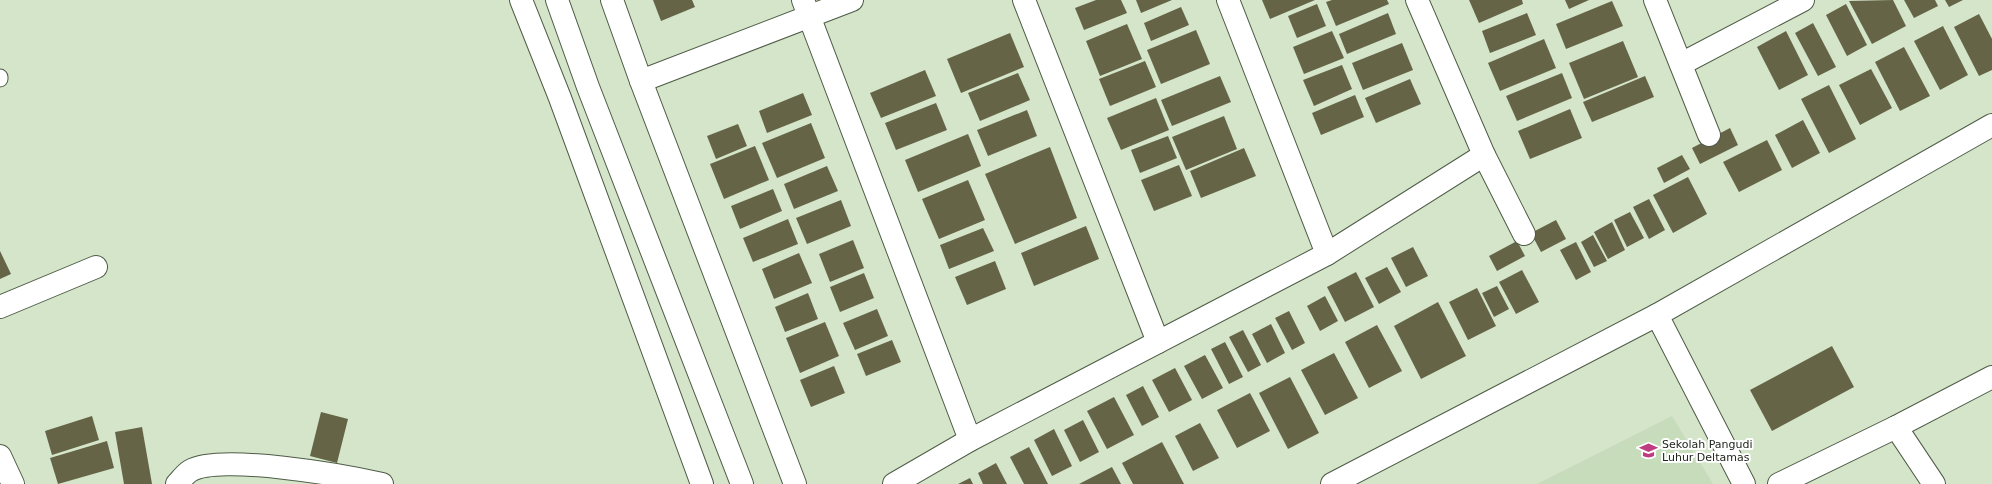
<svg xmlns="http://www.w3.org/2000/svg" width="1992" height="484" viewBox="0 0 1992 484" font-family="'DejaVu Sans',sans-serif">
<rect width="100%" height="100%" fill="#d4e5ca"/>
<path fill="#c7dcbb" d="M1672 416 1713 484H1537Z"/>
<g fill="#656447">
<path d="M653 0H692L695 7 661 21Z"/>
<path d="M1096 0H1121L1127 13 1084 30 1075 8Z"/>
<path d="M1136 0H1172L1141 13Z"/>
<path d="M1262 0H1315L1270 19Z"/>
<path d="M1332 0H1387L1389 4 1336 26 1326 2Z"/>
<path d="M1469 0H1522L1523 4 1479 23Z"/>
<path d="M1565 0H1589L1569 9Z"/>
<path d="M1893 0 1906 26 1872 44 1849 1Z"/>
<path d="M1904 0H1935L1938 6 1914 18Z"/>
<path d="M1945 0H1963L1949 7Z"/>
<path d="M1612 1 1623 26 1566 49 1556 24Z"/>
<path d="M1317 4 1326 26 1297 38 1288 16Z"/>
<path d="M1846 4 1867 45 1847 56 1826 15Z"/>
<path d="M1181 7 1189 25 1151 41 1144 23Z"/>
<path d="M1388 13 1396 34 1347 54 1339 34Z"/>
<path d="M1527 13 1536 35 1490 53 1482 31Z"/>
<path d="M1979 14 1992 39V70L1979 76 1954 27Z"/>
<path d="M1813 23 1836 67 1818 76 1795 33Z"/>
<path d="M1127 24 1142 59 1100 76 1086 41Z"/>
<path d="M1943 26 1968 75 1940 90 1914 41Z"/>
<path d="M1196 30 1210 64 1161 84 1147 50Z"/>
<path d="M1332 31 1344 58 1304 74 1293 47Z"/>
<path d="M1786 31 1808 75 1779 90 1757 47Z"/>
<path d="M1010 33 1024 67 961 93 947 59Z"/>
<path d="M1544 39 1556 68 1500 91 1488 63Z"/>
<path d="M1623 41 1638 77 1584 99 1569 63Z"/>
<path d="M1402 43 1413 70 1363 90 1352 63Z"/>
<path d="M1904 47 1930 96 1900 111 1875 62Z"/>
<path d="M1145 61 1156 87 1110 106 1099 79Z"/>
<path d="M1342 65 1352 89 1314 106 1303 80Z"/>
<path d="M1871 69 1892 108 1860 125 1839 85Z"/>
<path d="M925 70 936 96 881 118 870 93Z"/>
<path d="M1018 73 1030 100 980 121 968 93Z"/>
<path d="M1562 73 1572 98 1517 121 1506 96Z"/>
<path d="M1220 76 1231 102 1172 126 1161 100Z"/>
<path d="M1645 76 1654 97 1592 122 1583 102Z"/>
<path d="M1410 79 1421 104 1376 123 1365 98Z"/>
<path d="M1829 85 1856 139 1829 153 1801 99Z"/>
<path d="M803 93 812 115 767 133 759 111Z"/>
<path d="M1355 95 1364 117 1321 135 1312 113Z"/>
<path d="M1156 98 1169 130 1121 150 1107 118Z"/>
<path d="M936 103 947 130 896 150 885 123Z"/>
<path d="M1570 109 1582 138 1530 159 1518 131Z"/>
<path d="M1027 110 1037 136 988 156 977 130Z"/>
<path d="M1224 116 1237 149 1186 170 1172 137Z"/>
<path d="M1803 120 1820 153 1792 168 1775 135Z"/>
<path d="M811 123 825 158 777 178 762 143Z"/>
<path d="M738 124 747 146 716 159 707 136Z"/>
<path d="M1730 128 1738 145 1700 164 1692 148Z"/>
<path d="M968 134 981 166 918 192 905 160Z"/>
<path d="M1168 136 1177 158 1140 173 1131 150Z"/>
<path d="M1767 140 1782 170 1739 192 1723 162Z"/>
<path d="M755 146 769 180 724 199 710 164Z"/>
<path d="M1050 147 1077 218 1015 244 985 174Z"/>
<path d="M1244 148 1256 176 1201 198 1190 171Z"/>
<path d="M1682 155 1690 169 1664 183 1657 168Z"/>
<path d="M1179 165 1192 196 1154 211 1141 180Z"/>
<path d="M827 166 838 191 794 209 784 184Z"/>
<path d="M1688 177 1707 214 1673 233 1653 195Z"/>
<path d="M968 180 985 220 939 239 922 199Z"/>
<path d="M773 189 782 211 740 229 731 206Z"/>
<path d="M1649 199 1665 230 1649 239 1633 207Z"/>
<path d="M841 200 851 226 807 244 796 218Z"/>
<path d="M1630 212 1644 238 1627 247 1614 220Z"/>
<path d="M788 219 798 244 753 262 743 238Z"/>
<path d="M1556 220 1566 239 1541 252 1531 233Z"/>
<path d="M1612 222 1625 250 1608 259 1594 232Z"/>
<path d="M1086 226 1099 259 1034 286 1021 253Z"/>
<path d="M983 228 994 251 949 269 940 245Z"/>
<path d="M1593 235 1607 261 1594 267 1581 242Z"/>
<path d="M853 240 864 268 830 282 819 254Z"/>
<path d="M1517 241 1525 256 1497 271 1489 256Z"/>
<path d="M1576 242 1591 272 1576 280 1560 250Z"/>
<path d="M1413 247 1428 276 1406 287 1391 258Z"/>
<path d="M0 251 11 274 0 279Z"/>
<path d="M799 253 812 283 774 299 762 269Z"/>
<path d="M995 261 1006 289 967 305 955 277Z"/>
<path d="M1387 267 1401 292 1379 304 1365 278Z"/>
<path d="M1522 270 1539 302 1516 314 1499 282Z"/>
<path d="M1356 272 1374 307 1345 322 1327 287Z"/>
<path d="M864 273 874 298 840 312 830 287Z"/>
<path d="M1497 286 1509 309 1494 317 1482 293Z"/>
<path d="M1477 288 1496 326 1468 340 1449 302Z"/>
<path d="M808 293 818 319 785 332 775 307Z"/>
<path d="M1325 296 1338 321 1320 331 1307 306Z"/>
<path d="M1438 302 1466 356 1421 379 1394 326Z"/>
<path d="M877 309 888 336 855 350 843 323Z"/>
<path d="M1289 311 1305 343 1292 350 1275 318Z"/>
<path d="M825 322 839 356 800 373 786 338Z"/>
<path d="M1271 324 1285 353 1267 363 1252 334Z"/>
<path d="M1377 325 1402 371 1369 388 1345 342Z"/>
<path d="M1243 330 1261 365 1248 372 1229 337Z"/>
<path d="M892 340 901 362 866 376 857 354Z"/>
<path d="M1225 342 1243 377 1229 384 1211 349Z"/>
<path d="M1832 346 1854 387 1772 431 1750 390Z"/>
<path d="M1334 353 1358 398 1325 415 1301 370Z"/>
<path d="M1205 355 1223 388 1202 399 1184 366Z"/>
<path d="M834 366 845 393 811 407 800 380Z"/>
<path d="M1175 368 1192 400 1169 412 1152 380Z"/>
<path d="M1290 377 1319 433 1288 449 1259 393Z"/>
<path d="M1143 386 1159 417 1142 426 1126 395Z"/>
<path d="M1250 393 1270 431 1237 448 1217 410Z"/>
<path d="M1114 397 1134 435 1107 449 1087 411Z"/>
<path d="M321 412 348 419 337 463 310 456Z"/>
<path d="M92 416 99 440 52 455 45 431Z"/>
<path d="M1083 420 1099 452 1080 462 1064 430Z"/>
<path d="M1200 423 1219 458 1193 471 1175 436Z"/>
<path d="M142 427 152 484H124L115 432Z"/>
<path d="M1054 429 1072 466 1052 476 1034 440Z"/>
<path d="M107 441 114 468 58 484 50 458Z"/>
<path d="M1162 442 1184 484H1133L1122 463Z"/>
<path d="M1029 447 1048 484H1024L1010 457Z"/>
<path d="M996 463 1007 484H983L978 473Z"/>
<path d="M1112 467 1121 484H1079Z"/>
<path d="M970 478 973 484H958Z"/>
</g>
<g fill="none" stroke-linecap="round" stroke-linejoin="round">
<defs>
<path id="lane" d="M0 77V79"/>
<g id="street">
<path d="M521 0 560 98 702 484"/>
<path d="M557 0 588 87 742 484"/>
<path d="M612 0 641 81 795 484"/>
<path d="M803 0 970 440"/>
<path d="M1024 0 1158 342"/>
<path d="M1228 0 1327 254"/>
<path d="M1417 0 1484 155 1524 234"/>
<path d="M1655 0 1709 135"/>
<path d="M1681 64 1803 0"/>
<path d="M641 81 852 0"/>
<path d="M0 307 96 267"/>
<path d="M1657 315 1744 484"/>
<path d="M1896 427 1934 484"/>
<path d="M0 456 13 484"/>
<path d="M177 484C181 480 185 474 190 471 219 453 346 476 382 484"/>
<path d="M894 484 970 440 1327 254 1484 155"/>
<path d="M1332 484 1657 315 1992 125"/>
<path d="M1779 484 1896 427 1992 377"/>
</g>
</defs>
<use href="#lane" stroke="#4e5c46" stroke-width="17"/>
<use href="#street" stroke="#4e5c46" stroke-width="24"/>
<use href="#lane" stroke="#fff" stroke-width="15"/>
<use href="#street" stroke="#fff" stroke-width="22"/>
</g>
<defs>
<symbol id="school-bare" viewBox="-9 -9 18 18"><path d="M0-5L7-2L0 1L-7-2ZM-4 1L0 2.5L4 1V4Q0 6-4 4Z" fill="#c03c80" stroke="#fff" stroke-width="2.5" paint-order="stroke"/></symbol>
</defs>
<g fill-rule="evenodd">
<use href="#school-bare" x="1636" y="438" width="25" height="25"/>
</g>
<g text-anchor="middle" stroke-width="4" stroke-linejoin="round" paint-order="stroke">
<g font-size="11" fill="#20261c" stroke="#fff" text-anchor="start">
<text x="1662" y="448">Sekolah Pangudi<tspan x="1662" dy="13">Luhur Deltamas</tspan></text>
</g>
</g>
</svg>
